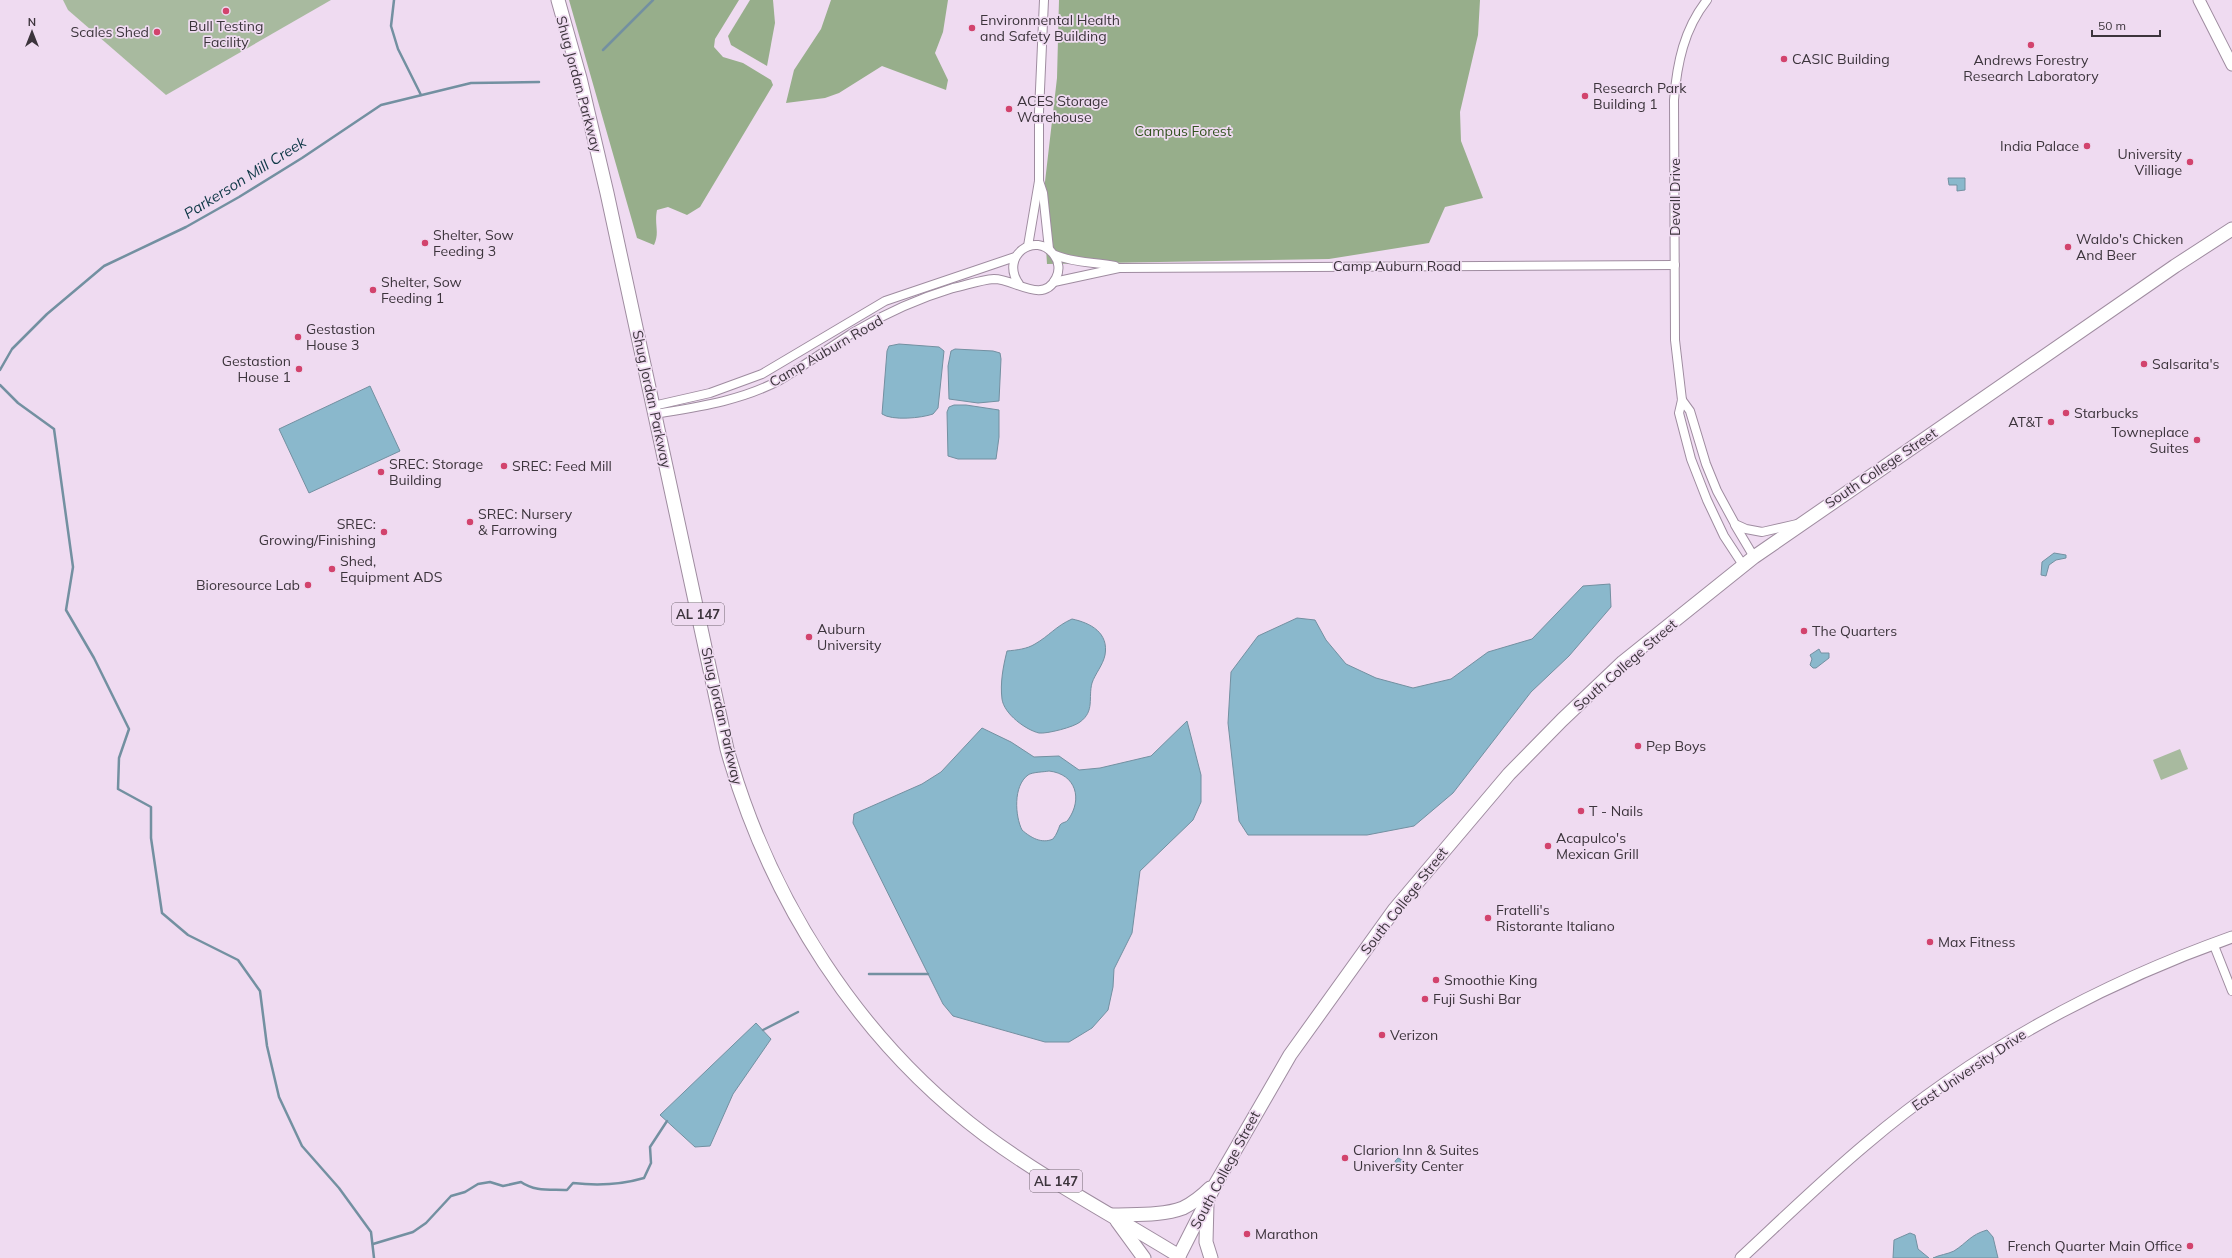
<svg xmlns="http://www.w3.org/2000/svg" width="2232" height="1258" viewBox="0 0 2232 1258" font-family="Mulish,sans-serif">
<rect width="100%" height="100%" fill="#efdbf1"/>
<g fill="#a8ba9f">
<path d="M63 0H331L166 95 68 10Z"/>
<path d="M2180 749 2188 769 2161 780 2153 760Z"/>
</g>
<g fill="#97ae8b">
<path d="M569 0H739L715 39 714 47 723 57 743 63 771 80 773 85 700 207 687 215 668 207 657 210C654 225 660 232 654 245L637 238Z"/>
<path d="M750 0H773L775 23 767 66 731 45 728 36Z"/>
<path d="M831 0H948L943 32 935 53 948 80 946 90 882 66 839 93 825 98 786 103 794 70 821 29Z"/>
<path d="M1059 0H1480L1478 35 1460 112 1461 141 1483 198 1445 207 1429 243 1329 259 1047 264 1043 199 1057 78Z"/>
</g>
<g fill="#8ab8cc" stroke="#7390a1" fill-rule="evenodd">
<path d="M1948 178H1965V190L1957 191V185H1949Z"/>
<path d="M899 344 939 347 944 351 938 408 933 414C922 418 892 421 882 414L887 351 889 346Z"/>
<path d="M955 349 993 351 1000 353 1001 359 999 401 978 403 949 399 948 366 951 351Z"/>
<path d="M370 386 400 451 309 493 279 429Z"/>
<path d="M954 405H966L999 410V437L996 459H958L948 456 947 412 949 407Z"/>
<path d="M2054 553 2066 555V558L2056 560 2049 565 2046 576 2041 575 2042 562Z"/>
<path d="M1610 584 1611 607 1569 656 1531 692 1453 793 1414 826 1367 835H1248L1239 821 1228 723 1231 672 1258 636 1297 618 1315 620 1326 640 1346 664 1376 678 1413 688 1451 679 1488 652 1532 639 1583 586Z"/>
<path d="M1072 619C1091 623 1109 633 1105 655 1103 665 1095 674 1092 683 1088 698 1095 711 1080 722 1074 727 1047 734 1039 733 1026 730 1004 714 1002 699 1000 683 1003 667 1007 651 1017 650 1027 649 1035 644 1049 636 1056 626 1072 619Z"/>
<path d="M1819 649 1821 653H1829V658L1816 668H1813L1810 665 1812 659 1810 655Z"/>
<path d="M1187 721 1201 775V802L1193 820 1140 871 1132 933 1114 969 1113 987 1108 1010 1092 1028 1069 1042H1045L953 1016 943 1004 853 823 854 814 922 784 941 772 982 728 1011 742 1034 757 1059 756 1079 770 1100 768 1151 756ZM1049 771C1076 774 1083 799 1068 820 1066 823 1062 822 1060 825 1058 830 1057 834 1053 839 1042 844 1031 838 1022 830 1015 816 1013 786 1028 775 1032 772 1044 772 1049 771Z"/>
<path d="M756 1023 771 1039 733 1094 710 1146 695 1147 660 1115Z"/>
<path d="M1398 1158 1408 1163 1409 1170 1405 1171 1401 1166 1396 1165 1395 1161Z"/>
<path d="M1987 1230 1993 1237 1998 1258H1933C1939 1255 1948 1254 1954 1251 1968 1242 1970 1235 1987 1230Z"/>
<path d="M1910 1233 1915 1235 1918 1249 1929 1258H1893L1894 1240Z"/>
</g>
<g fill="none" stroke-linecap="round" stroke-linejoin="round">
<g stroke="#7390a1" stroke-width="2.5">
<path d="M394 0 391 26 398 49 421 95"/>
<path d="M603 50 653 0"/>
<path d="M0 370 12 349 47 314 104 266 186 227 239 197 302 158 381 105 471 83 539 82"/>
<path d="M0 385 18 403 54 429 73 567 66 610 94 658 129 729 119 758 118 789 151 807V838L162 913 188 935 238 960 260 991 267 1046 279 1097 302 1146 339 1188 371 1232 374 1258"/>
<path d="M869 974H928"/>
<path d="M763 1030 798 1012"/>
<path d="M373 1244 413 1232 426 1223 451 1196 465 1192 478 1184 490 1182 503 1186 521 1182C535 1192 551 1189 567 1190L573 1183C598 1186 620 1185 644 1178L651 1163 650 1147 667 1121"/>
</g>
<defs>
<g id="street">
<path d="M1707 0C1684 29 1677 63 1674 100L1675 340 1682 400 1679 413 1691 459 1707 500 1724 536 1743 565"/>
<path d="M1039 181 1043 193 1049 249"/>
<path d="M1028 246 1039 181V112L1044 0"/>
<path d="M1055 255C1074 263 1094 262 1115 266"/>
<path d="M1054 282 1119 268 1675 265"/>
<path d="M1682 400 1690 411 1706 464 1717 491 1735 524 1746 529 1762 532 1797 524"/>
<path d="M653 406 710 393 762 374 885 301 1015 257"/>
<path d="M655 414C697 407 741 401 780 380 805 365 829 348 854 332 884 314 920 298 953 288 967 285 980 280 994 279 1015 279 1043 305 1056 278 1060 271 1059 261 1054 255 1036 230 999 256 1019 284"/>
<path d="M1735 525 1754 557"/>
<path d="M2213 943 2232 991"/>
</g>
<g id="secondary">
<path d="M2199 0 2232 65"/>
<path d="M1741 1258C1782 1220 1823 1180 1866 1144 1973 1053 2100 984 2232 937"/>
</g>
<g id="primary">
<path d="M558 0 580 78 607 193 727 749C769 899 858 1040 985 1135 1046 1180 1114 1216 1179 1256"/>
<path d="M1207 1203 1206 1242 1211 1258"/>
<path d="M1112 1215C1134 1214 1162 1216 1183 1208 1193 1203 1202 1196 1210 1188"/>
<path d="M1117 1221 1144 1258"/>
<path d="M1178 1258 1215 1185 1290 1055 1394 910 1509 774 1562 720 1623 662 1754 557 2175 266 2232 229"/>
</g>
</defs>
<use href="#street" stroke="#9f8ca0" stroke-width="10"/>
<use href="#secondary" stroke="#9f8ca0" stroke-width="13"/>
<use href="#primary" stroke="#9f8ca0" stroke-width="15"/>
<use href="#street" stroke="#fff" stroke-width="8"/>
<use href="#secondary" stroke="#fff" stroke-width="11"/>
<use href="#primary" stroke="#fff" stroke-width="13"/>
</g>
<g fill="#d2436d" stroke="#efdbf1" stroke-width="1.5">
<circle cx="226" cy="11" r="4"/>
<circle cx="972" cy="28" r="4"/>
<circle cx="157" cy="32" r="4"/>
<circle cx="2031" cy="45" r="4"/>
<circle cx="1784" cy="59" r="4"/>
<circle cx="1585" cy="96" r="4"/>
<circle cx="1009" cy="109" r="4"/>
<circle cx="2087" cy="146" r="4"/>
<circle cx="2190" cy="162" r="4"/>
<circle cx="425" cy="243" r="4"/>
<circle cx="2068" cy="247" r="4"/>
<circle cx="373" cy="290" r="4"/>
<circle cx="298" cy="337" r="4"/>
<circle cx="2144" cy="364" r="4"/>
<circle cx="299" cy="369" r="4"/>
<circle cx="2066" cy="413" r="4"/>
<circle cx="2051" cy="422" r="4"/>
<circle cx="2197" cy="440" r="4"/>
<circle cx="504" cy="466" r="4"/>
<circle cx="381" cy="472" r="4"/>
<circle cx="470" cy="522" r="4"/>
<circle cx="384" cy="532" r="4"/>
<circle cx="332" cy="569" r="4"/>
<circle cx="308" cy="585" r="4"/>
<circle cx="1804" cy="631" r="4"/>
<circle cx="809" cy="637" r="4"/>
<circle cx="1638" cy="746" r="4"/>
<circle cx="1581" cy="811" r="4"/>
<circle cx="1548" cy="846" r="4"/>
<circle cx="1488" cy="918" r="4"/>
<circle cx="1930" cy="942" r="4"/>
<circle cx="1436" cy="980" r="4"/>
<circle cx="1425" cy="999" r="4"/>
<circle cx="1382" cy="1035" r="4"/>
<circle cx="1345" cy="1158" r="4"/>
<circle cx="1247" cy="1234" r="4"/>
<circle cx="2190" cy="1246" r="4"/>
</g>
<g text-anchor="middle" stroke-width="3.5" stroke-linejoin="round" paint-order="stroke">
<g fill="#efdbf1" stroke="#726672" stroke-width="1">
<rect x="672" y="603" width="52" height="22" rx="3"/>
<rect x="1030" y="1170" width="52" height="22" rx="3"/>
</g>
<g font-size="13" font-weight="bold" fill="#3c343c">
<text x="698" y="619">AL 147</text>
<text x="1056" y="1186">AL 147</text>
</g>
<g font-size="14" fill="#3c343c" stroke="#efdbf1" text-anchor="start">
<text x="980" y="25">Environmental Health<tspan x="980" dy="16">and Safety Building</tspan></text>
<text x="226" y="31" text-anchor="middle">Bull Testing<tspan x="226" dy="16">Facility</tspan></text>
<text x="149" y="37" text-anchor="end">Scales Shed</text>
<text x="1792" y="64">CASIC Building</text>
<text x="2031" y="65" text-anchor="middle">Andrews Forestry<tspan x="2031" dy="16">Research Laboratory</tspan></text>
<text x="1593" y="93">Research Park<tspan x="1593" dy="16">Building 1</tspan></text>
<text x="1017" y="106">ACES Storage<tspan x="1017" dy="16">Warehouse</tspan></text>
<text x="2079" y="151" text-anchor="end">India Palace</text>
<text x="2182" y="159" text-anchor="end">University<tspan x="2182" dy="16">Villiage</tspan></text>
<text x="433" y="240">Shelter, Sow<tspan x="433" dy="16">Feeding 3</tspan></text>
<text x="2076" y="244">Waldo's Chicken<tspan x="2076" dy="16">And Beer</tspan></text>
<text x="381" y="287">Shelter, Sow<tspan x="381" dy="16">Feeding 1</tspan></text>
<text x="306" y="334">Gestastion<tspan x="306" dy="16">House 3</tspan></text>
<text x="291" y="366" text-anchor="end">Gestastion<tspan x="291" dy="16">House 1</tspan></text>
<text x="2152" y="369">Salsarita's</text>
<text x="2074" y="418">Starbucks</text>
<text x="2043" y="427" text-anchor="end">AT&amp;T</text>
<text x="2189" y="437" text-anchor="end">Towneplace<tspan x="2189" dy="16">Suites</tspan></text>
<text x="389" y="469">SREC: Storage<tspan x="389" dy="16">Building</tspan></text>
<text x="512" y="471">SREC: Feed Mill</text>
<text x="478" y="519">SREC: Nursery<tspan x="478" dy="16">&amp; Farrowing</tspan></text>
<text x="376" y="529" text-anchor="end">SREC:<tspan x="376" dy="16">Growing/Finishing</tspan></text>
<text x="340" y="566">Shed,<tspan x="340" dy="16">Equipment ADS</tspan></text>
<text x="300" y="590" text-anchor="end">Bioresource Lab</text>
<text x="817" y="634">Auburn<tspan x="817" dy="16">University</tspan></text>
<text x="1812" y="636">The Quarters</text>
<text x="1646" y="751">Pep Boys</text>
<text x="1589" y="816">T - Nails</text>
<text x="1556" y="843">Acapulco's<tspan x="1556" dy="16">Mexican Grill</tspan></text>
<text x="1496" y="915">Fratelli's<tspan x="1496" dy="16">Ristorante Italiano</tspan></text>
<text x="1938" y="947">Max Fitness</text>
<text x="1444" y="985">Smoothie King</text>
<text x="1433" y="1004">Fuji Sushi Bar</text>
<text x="1390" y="1040">Verizon</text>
<text x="1353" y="1155">Clarion Inn &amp; Suites<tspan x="1353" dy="16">University Center</tspan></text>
<text x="1255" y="1239">Marathon</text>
<text x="2182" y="1251" text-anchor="end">French Quarter Main Office</text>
</g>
<g font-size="14" fill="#3c343c" stroke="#efdbf1">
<text transform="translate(579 84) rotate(75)" y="5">Shug Jordan Parkway</text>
<text transform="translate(1675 197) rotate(-90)" y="5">Devall Drive</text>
<text x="1397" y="271">Camp Auburn Road</text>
<text transform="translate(826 351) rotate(-30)" y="5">Camp Auburn Road</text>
<text transform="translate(652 399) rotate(78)" y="5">Shug Jordan Parkway</text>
<text transform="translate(1881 468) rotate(-34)" y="5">South College Street</text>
<text transform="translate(1625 665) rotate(-41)" y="5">South College Street</text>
<text transform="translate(722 716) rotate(77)" y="5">Shug Jordan Parkway</text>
<text transform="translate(1404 901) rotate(-52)" y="5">South College Street</text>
<text transform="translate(1969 1070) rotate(-34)" y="5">East University Drive</text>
<text transform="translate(1225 1170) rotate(-62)" y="5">South College Street</text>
</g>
<g font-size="14" fill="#32521f" stroke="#efdbf1">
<text x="1183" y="136">Campus Forest</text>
</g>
<g font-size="15" font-style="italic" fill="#0f3847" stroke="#efdbf1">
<text transform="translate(245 178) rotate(-32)" y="5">Parkerson Mill Creek</text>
</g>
</g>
<g transform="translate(32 32)" stroke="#efdbf1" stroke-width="3" paint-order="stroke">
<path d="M0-3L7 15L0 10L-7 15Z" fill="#3c343c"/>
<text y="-6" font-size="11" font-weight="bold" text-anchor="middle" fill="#3c343c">N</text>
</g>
<path d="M2092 30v6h68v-6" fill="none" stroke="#3c343c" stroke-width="2"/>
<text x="2098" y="30" font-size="12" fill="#3c343c" stroke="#efdbf1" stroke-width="3" paint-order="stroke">50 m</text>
</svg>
